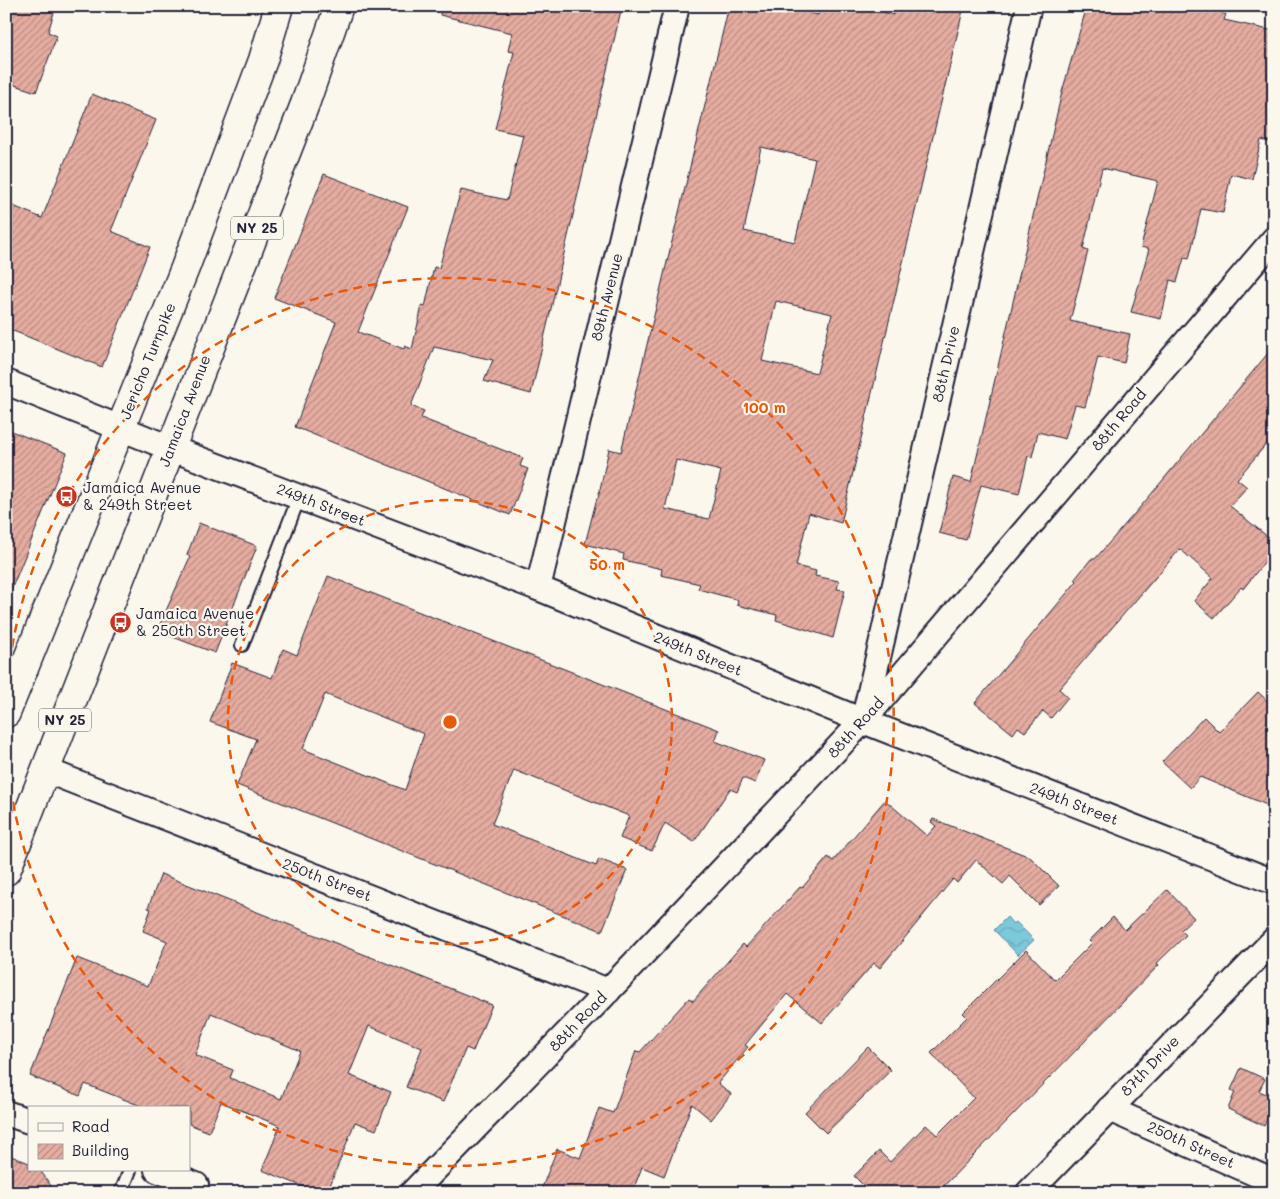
<svg xmlns="http://www.w3.org/2000/svg" width="1280" height="1199" viewBox="0 0 1280 1199" font-family="Mali,sans-serif">
<defs>
<pattern id="water-waves" width="16" height="10" patternUnits="userSpaceOnUse" patternTransform="scale(1.25)"><rect width="16" height="10" fill="#7cc9db"/><path d="M0 5q4-4 8 0t8 0" fill="none" stroke="#6bacbd"/></pattern>
<pattern id="building-hatch" width="6" height="6" patternUnits="userSpaceOnUse" patternTransform="scale(1.25)"><rect width="6" height="6" fill="#e6aca0"/><path d="M-1 1l2-2M0 6l6-6M5 7l2-2" fill="none" stroke="#ba8c84"/></pattern>
</defs>
<rect width="100%" height="100%" fill="#fbf7ec"/>
<filter id="ink" filterUnits="userSpaceOnUse"><feTurbulence type="fractalNoise" baseFrequency=".02" numOctaves="2"/><feDisplacementMap in="SourceGraphic" scale="10" xChannelSelector="R" yChannelSelector="G"/><feConvolveMatrix kernelMatrix="1 2 1 2 8 2 1 2 1" color-interpolation-filters="sRGB"/></filter>
<g filter="url(#ink)">
<path fill="url(#water-waves)" stroke="#58869b" d="M1007 917 1013 924 1016 922 1034 940 1018 955 994 930Z"/>
<g fill="url(#building-hatch)" stroke="#22223b" fill-rule="evenodd">
<path d="M6 6H56L48 32 57 36 36 92 6 82Z"/>
<path d="M441 6H622L531 394 484 381 493 360 434 347 411 406 424 411 421 418 523 458 520 466 528 469 510 515 295 427 336 322 274 298 324 174 408 207 358 332 404 349 405 346 412 349 422 306 425 307 434 267 439 268 461 190 507 200 523 135 495 129 514 52 508 51 512 33 440 15Z"/>
<path d="M729 6H782L818 15 820 6H862L893 15 895 6H964L841 523 809 513 796 566 816 571 815 576 839 581 837 589 845 590 833 638 776 620 777 615 737 605 738 600 698 589 700 584 661 575 662 569 623 560 624 554 585 544 597 498H598L609 449 621 452ZM761 147 815 159 795 242 744 231ZM776 301 832 314 817 373 762 361ZM676 460 721 471 709 519 665 509Z"/>
<path d="M1087 6H1196L1226 14 1224 20 1274 31V143L1261 140 1252 179 1231 174 1223 213 1201 209 1189 259 1184 258 1177 282 1170 280 1161 319 1131 312 1149 249 1141 247 1158 181 1102 168 1083 249 1088 251 1070 321 1130 334 1124 363 1098 357 1085 407 1075 405 1065 439 1038 432 1032 457 1028 456 1019 494 981 485 966 540 939 533 953 477 971 482 1062 92Z"/>
<path d="M92 94 156 120 111 231 150 247 102 367 6 328V203L42 218Z"/>
<path d="M1274 346V435L1237 479 1247 487 1230 506 1274 542V550L1243 589 1241 587 1214 618 1194 601 1213 578 1180 549 1059 689 1068 697 1051 718 1043 711 1025 732 1018 727 1013 734 975 703 1077 581 1075 579 1091 559H1095L1148 498Z"/>
<path d="M6 429 67 453 7 600H6Z"/>
<path d="M199 523 257 546 215 653 157 631 190 557 187 555Z"/>
<path d="M328 576 719 730 715 741 764 760 755 783 743 778 737 792 730 789 694 842 665 823 652 851 620 838 629 816 514 770 492 824 596 866 599 859 627 870 602 931 237 785 256 739 210 722 232 663 272 678 283 649 297 655ZM325 694 424 734 405 790 303 749Z"/>
<path d="M1258 692 1274 707V808L1200 777 1190 788 1162 762 1204 717 1219 732Z"/>
<path d="M885 800 927 836 936 826 931 822 933 819 1030 857 1059 886 1039 905 1010 876 1003 884 976 860 957 883 953 879 880 968 874 963 822 1023 787 994 745 1045 748 1047 718 1083 731 1094 711 1120 692 1104 664 1176 642 1167 632 1193H540L557 1149 580 1158 599 1108 613 1113 636 1051 640 1052 689 998 693 1001 743 944 746 947 800 887 802 888 828 857 833 861Z"/>
<path d="M161 874 492 1005 473 1051 466 1048 443 1102 406 1087 422 1048 369 1026 349 1075 391 1092 376 1130 355 1122 327 1193H319L262 1170 280 1126 221 1102 209 1132 189 1124V1108H146L85 1084 80 1096 30 1076 77 958 148 986 167 941 143 931 151 909 148 908ZM211 1013 300 1051 281 1099 230 1078 233 1070 195 1055Z"/>
<path d="M1167 890 1194 918 1181 930 1186 935 1157 963 1159 965 937 1193H871L854 1176 879 1151 890 1162 926 1125 937 1135 974 1098 931 1053 967 1017 963 1013 1026 950 1055 980 1092 943 1089 941 1113 917 1125 930Z"/>
<path d="M868 1047 891 1070 826 1133 805 1112Z"/>
<path d="M1241 1068 1265 1079 1259 1091 1274 1097V1105L1264 1126 1228 1109 1235 1092 1231 1090Z"/>
<path d="M6 1154 29 1163V1170H40L56 1193H6Z"/>
</g>
<g fill="none" stroke-linecap="round" stroke-linejoin="round">
<defs>
<g id="lane">
<path d="M242 645 299 497"/>
<path d="M121 1193 130 1170"/>
</g>
<g id="street">
<path d="M6 382 170 448 538 588 863 721 1274 882"/>
<path d="M538 588 677 6"/>
<path d="M864 718 1029 6"/>
<path d="M45 770 608 991"/>
<path d="M1109 1109 1274 1182"/>
<path d="M6 1113 29 1121"/>
<path d="M157 1170 196 1185"/>
<path d="M412 1193 608 991 863 721 1274 239"/>
<path d="M1028 1193 1274 940"/>
</g>
<g id="primary">
<path d="M6 713 185 268 263 60 279 6"/>
<path d="M6 871 305 104 339 6"/>
</g>
</defs>
<use href="#lane" stroke="#22223b" stroke-width="16"/>
<use href="#street" stroke="#22223b" stroke-width="28"/>
<use href="#primary" stroke="#22223b" stroke-width="31"/>
<use href="#lane" stroke="#fbf7ec" stroke-width="12"/>
<use href="#street" stroke="#fbf7ec" stroke-width="24"/>
<use href="#primary" stroke="#fbf7ec" stroke-width="28"/>
</g>
</g>
<g fill="none" stroke="#e8590c" stroke-width="2.5" stroke-dasharray="9 6">
<circle cx="450" cy="722" r="222"/>
<path d="M6 707A444 444 0 1 1 6 737"/>
</g>
<defs>
<symbol id="bus-disc" viewBox="-11 -11 22 22"><circle r="9.5" fill="#c8321e" stroke="#fbf7ec"/><path d="M-5-6H5V4H4V6H2V4H-2V6H-4V4H-5ZM-3.5-4V0h7V-4ZM-3.5 1.2v1.5H-2V1.2ZM2 1.2v1.5H3.5V1.2Z" fill="#fff"/></symbol>
</defs>
<g fill-rule="evenodd">
<use href="#bus-disc" x="54" y="484" width="25" height="25"/>
<use href="#bus-disc" x="108" y="610" width="25" height="25"/>
</g>
<g text-anchor="middle" stroke-width="4.5" stroke-linejoin="round" paint-order="stroke">
<g fill="#fbf7ec" stroke="#636270" stroke-width="1">
<rect x="231" y="216.5" width="52" height="23" rx="4"/>
<rect x="39" y="708.5" width="52" height="23" rx="4"/>
</g>
<g font-size="14" font-weight="bold" fill="#22223b">
<text x="257" y="233">NY 25</text>
<text x="65" y="725">NY 25</text>
</g>
<g font-size="15" fill="#22223b" stroke="#fbf7ec">
<text transform="translate(607 297) rotate(-76)" y="5">89th Avenue</text>
<text transform="translate(148 361) rotate(-68)" y="5">Jericho Turnpike</text>
<text transform="translate(946 364) rotate(-77)" y="5">88th Drive</text>
<text transform="translate(185 411) rotate(-69)" y="5">Jamaica Avenue</text>
<text transform="translate(1119 420) rotate(-50)" y="5">88th Road</text>
<text transform="translate(321 505) rotate(21)" y="5">249th Street</text>
<text transform="translate(698 654) rotate(22)" y="5">249th Street</text>
<text transform="translate(856 728) rotate(-48)" y="5">88th Road</text>
<text transform="translate(1074 804) rotate(21)" y="5">249th Street</text>
<text transform="translate(327 880) rotate(21)" y="5">250th Street</text>
<text transform="translate(578 1022) rotate(-46)" y="5">88th Road</text>
<text transform="translate(1150 1066) rotate(-46)" y="5">87th Drive</text>
<text transform="translate(1191 1145) rotate(24)" y="5">250th Street</text>
</g>
<g font-size="15" fill="#22223b" stroke="#fbf7ec" text-anchor="start">
<text x="83" y="493">Jamaica Avenue<tspan x="83" dy="17">&amp; 249th Street</tspan></text>
<text x="136" y="619">Jamaica Avenue<tspan x="136" dy="17">&amp; 250th Street</tspan></text>
</g>
</g>
<circle cx="450" cy="722" r="8" fill="#e8590c" stroke="#fbf7ec" stroke-width="2.5"/>
<g font-size="15" text-anchor="middle" font-weight="bold" fill="#e8590c" stroke="#fbf7ec" stroke-width="4.5" stroke-linejoin="round" paint-order="stroke">
<text x="764" y="413">100 m</text>
<text x="607" y="570">50 m</text>
</g>
<rect width="1280" height="1199" fill="none" stroke="#fbf7ec" stroke-width="25"/>
<rect x="12" y="12" width="1255" height="1174" fill="none" stroke="#22223b" stroke-width="2" filter="url(#ink)"/>
<rect x="28" y="1106" width="162" height="65" fill="#fbf7ec" stroke="#a4a2a5"/>
<rect x="38" y="1123" width="25" height="8" fill="#fbf7ec" stroke="#a4a2a5"/>
<text x="72" y="1132" font-size="15" fill="#22223b">Road</text>
<rect x="38" y="1144" width="25" height="15" fill="url(#building-hatch)" stroke="#a4a2a5"/>
<text x="72" y="1156" font-size="15" fill="#22223b">Building</text>
</svg>
